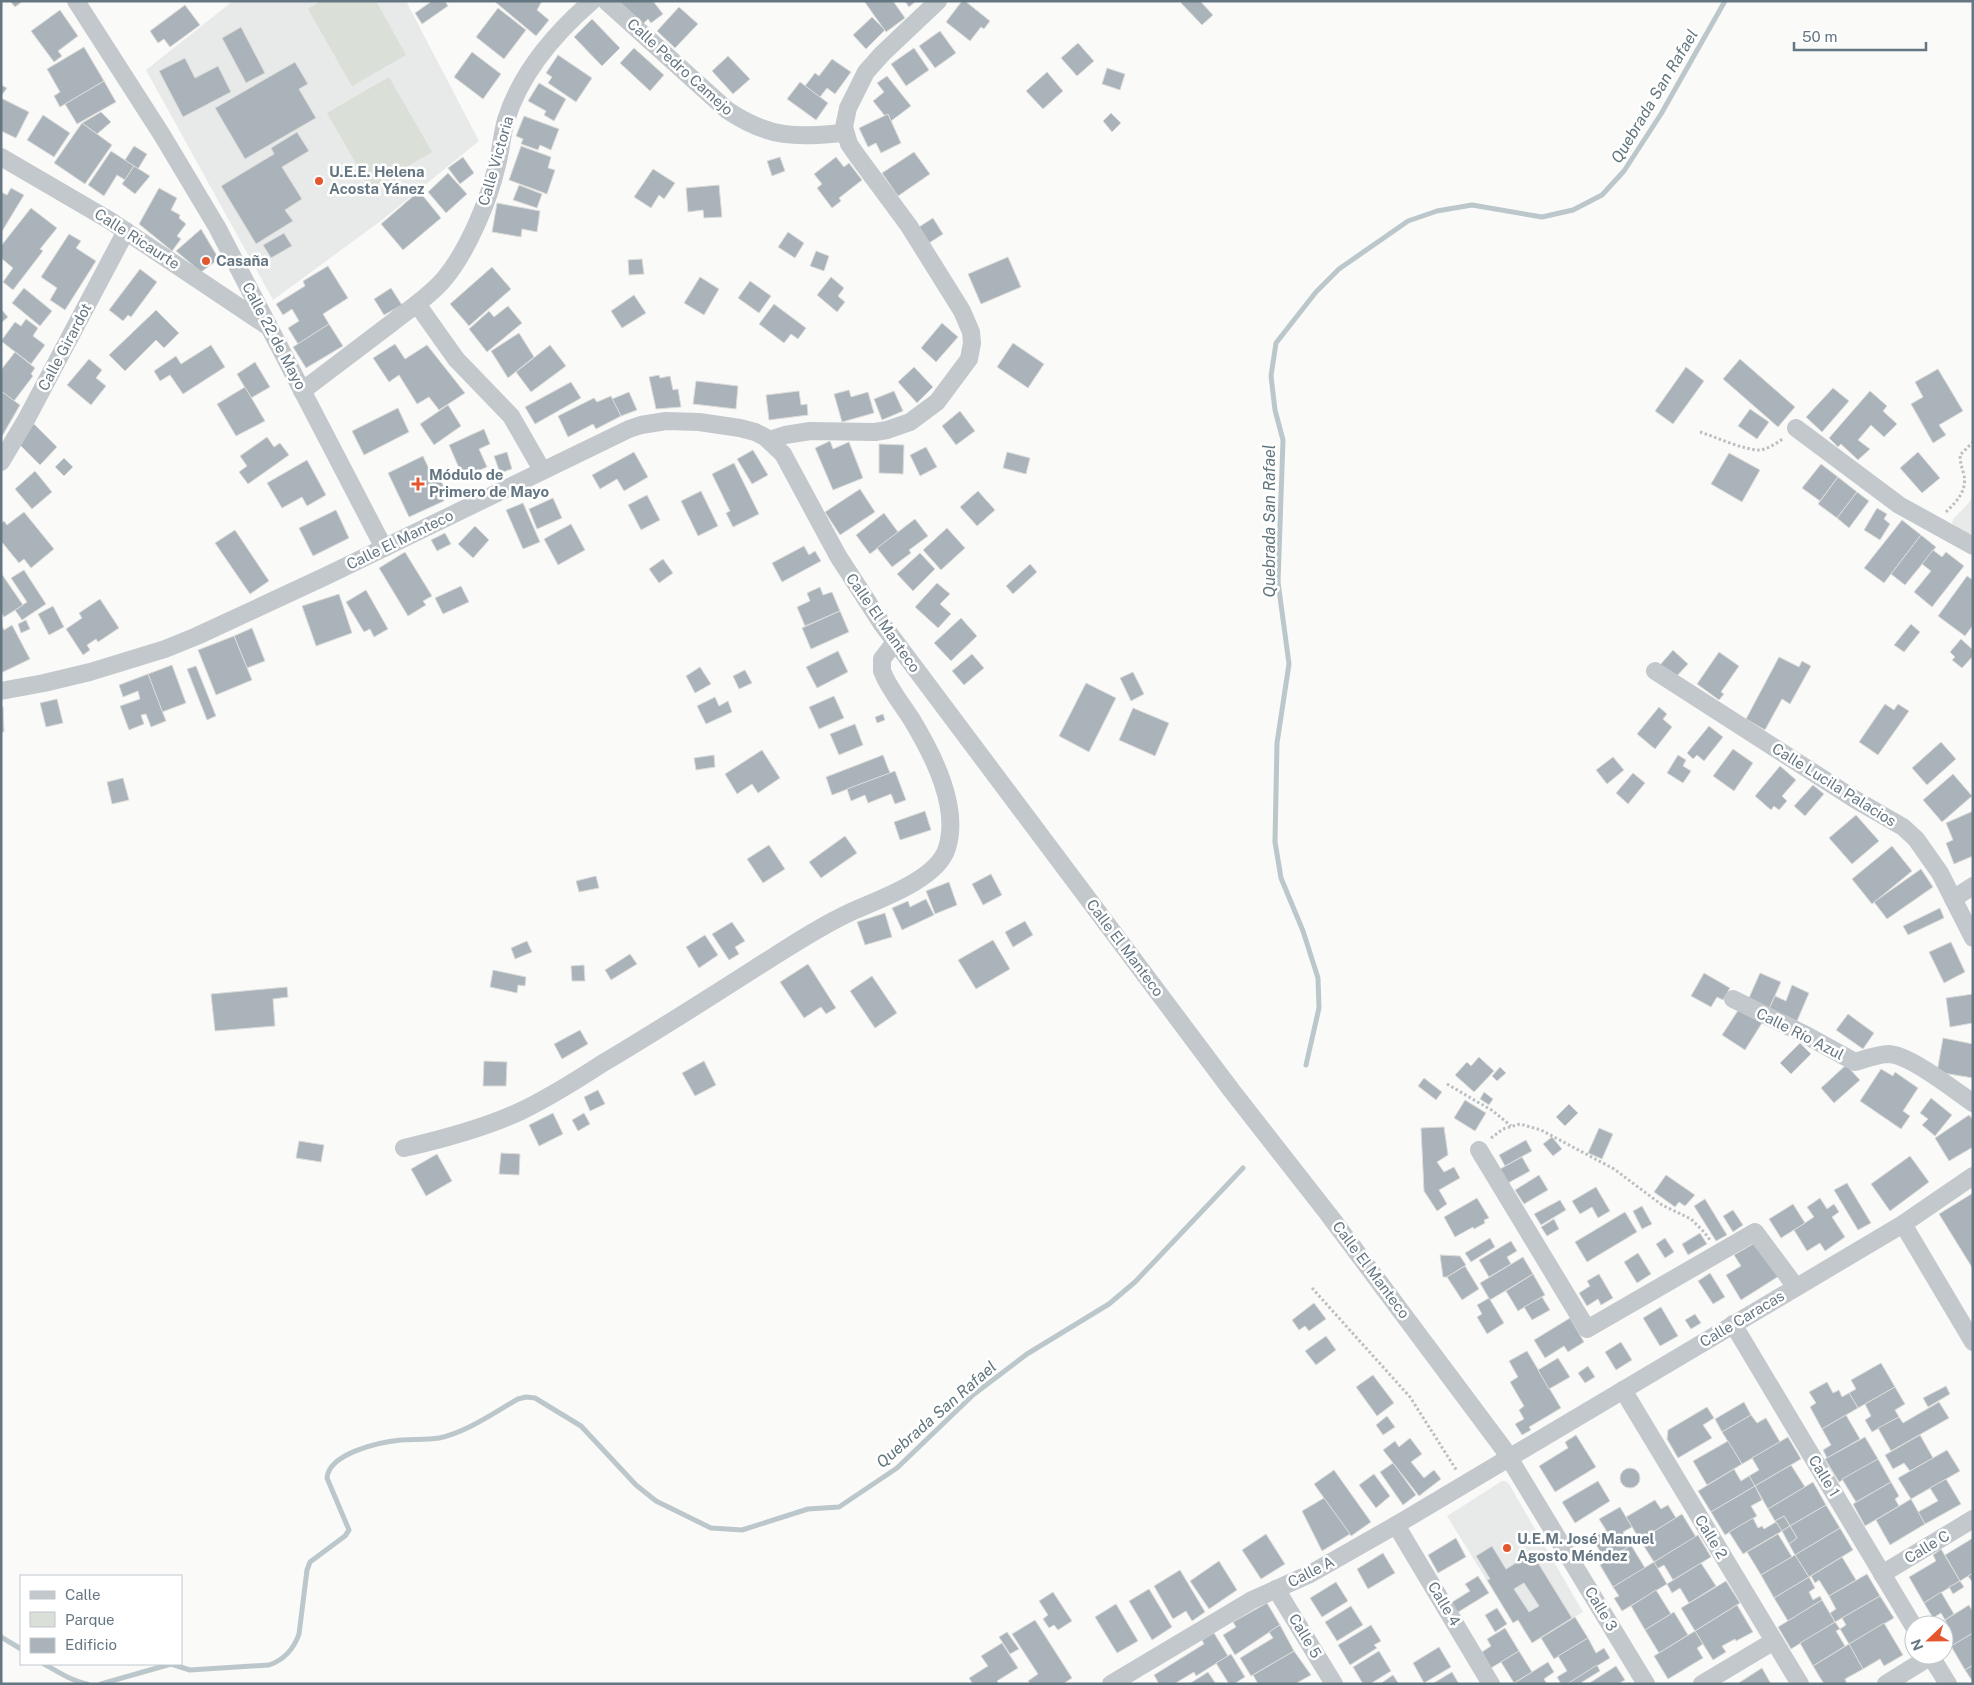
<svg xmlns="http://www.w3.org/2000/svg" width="1974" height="1685" viewBox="0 0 1974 1685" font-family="'Public Sans',sans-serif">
<rect width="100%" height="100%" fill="#fafaf8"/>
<g fill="#e8e9e9">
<path d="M233 1H406L479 141 382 220 273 300 146 70Z"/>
<path d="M1973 496V537L1961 531 1952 523 1953 519 1967 505Z"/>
<path d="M1502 1481H1505L1509 1484 1583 1612 1532 1643 1518 1620 1513 1623 1447 1516Z"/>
</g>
<g fill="#dadfd7">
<path d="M321 1H376L406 55 352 86 308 9Z"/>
<path d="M389 77 432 152 370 188 327 113Z"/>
</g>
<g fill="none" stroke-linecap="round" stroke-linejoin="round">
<g stroke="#bbc7cb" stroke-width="5">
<path d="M1306 1065 1319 1008 1318 978 1303 931 1281 878 1275 842 1277 743 1289 664 1278 582 1283 440 1275 410 1271 376 1276 343 1316 292 1339 269 1408 221 1437 211 1472 205 1542 217 1573 210 1602 195 1624 171 1661 114 1725 1"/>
<path d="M1 1637 21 1649"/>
<path d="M44 1664C58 1672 72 1681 87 1684"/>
<path d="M101 1684 171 1664 190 1670 269 1665C284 1660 294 1648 299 1634L307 1570 310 1562 345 1536 349 1530 327 1478C329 1453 380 1442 401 1440 413 1439 427 1440 439 1438 467 1432 493 1413 518 1399L526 1397 535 1398 581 1426 636 1485 656 1501 711 1528 742 1530 808 1509 839 1507 897 1468 973 1395 1027 1354 1109 1304 1135 1282 1243 1168"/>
</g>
</g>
<g fill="#aab3b9" stroke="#dcdcda" fill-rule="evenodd">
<path d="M10 1H23L15 7Z"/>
<path d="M432 1H445L448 6 422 24 415 13Z"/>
<path d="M494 1H542L537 10 549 20 536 36Z"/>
<path d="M618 1H653L663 14 651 23 648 19 640 27Z"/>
<path d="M864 1H893L905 18 886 32Z"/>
<path d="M905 1H916L909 7Z"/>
<path d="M962 1H965L990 21 984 29 981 27 970 41 946 22Z"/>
<path d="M1183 1H1200L1213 15 1202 25 1181 3Z"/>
<path d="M185 5 200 25 170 47 164 39 158 43 150 31Z"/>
<path d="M679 7 698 24 675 48 657 31Z"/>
<path d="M498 8 526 30 504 59 476 37Z"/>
<path d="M60 10 78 36 58 51 62 56 54 62 31 31Z"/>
<path d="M872 17 885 30 866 49 853 35Z"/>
<path d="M592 19 620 48 602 66 574 37Z"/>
<path d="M241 27 265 73 246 83 222 38Z"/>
<path d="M940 31 956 53 935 68 919 46Z"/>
<path d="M1078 43 1094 61 1077 76 1061 58Z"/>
<path d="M84 47 104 81 60 107 54 96 60 92 47 69Z"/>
<path d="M634 48 664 75 650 91 620 63Z"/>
<path d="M914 48 929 70 906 86 891 64Z"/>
<path d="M472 52 501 74 483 99 454 77Z"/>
<path d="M558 55 592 78 576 102 548 83 552 77 546 73Z"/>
<path d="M728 56 750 79 733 94 712 71Z"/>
<path d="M185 58 195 78 218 66 231 92 183 117 159 71Z"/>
<path d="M832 59 851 72 835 94 827 88 820 97 805 86 815 73 819 76Z"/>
<path d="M295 62 308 84 299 89 316 118 245 159 215 108Z"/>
<path d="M1107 68 1125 74 1120 90 1102 84Z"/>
<path d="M1047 72 1063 91 1043 109 1026 91Z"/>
<path d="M887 76 911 106 891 121 888 114 885 116 873 101 884 92 877 83Z"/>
<path d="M104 81 116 102 77 124 65 104Z"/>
<path d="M800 82 828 103 816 120 787 99Z"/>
<path d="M539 83 566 99 554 121 544 115 546 111 528 101Z"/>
<path d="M1 85 7 88 1 96Z"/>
<path d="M1 98 29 112 16 138 1 131Z"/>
<path d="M101 112 111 122 97 134 82 123Z"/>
<path d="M1111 113 1121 123 1112 132 1103 121Z"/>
<path d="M888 114 901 143 881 153 876 143 868 147 859 128Z"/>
<path d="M43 115 70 133 54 157 27 140Z"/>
<path d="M524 116 559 129 551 150 540 145 538 150 521 144 523 139 516 136Z"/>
<path d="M82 123 112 145 85 184 54 163Z"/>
<path d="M297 132 309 151 282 167 302 199 285 210 293 221 256 244 221 186 274 154 271 148Z"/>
<path d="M134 146 147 154 138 169 125 160Z"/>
<path d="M521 146 551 157 548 168 555 170 547 194 509 180Z"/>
<path d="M111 151 134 166 125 180 117 175 104 196 88 185Z"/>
<path d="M914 152 930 174 898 196 882 173Z"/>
<path d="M463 157 474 173 460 184 448 168Z"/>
<path d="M780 157 785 171 772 176 767 161Z"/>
<path d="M836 157 844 167 849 163 862 180 839 198 841 201 832 208 817 188 822 184 814 174Z"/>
<path d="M134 166 150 176 135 194 122 184Z"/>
<path d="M653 169 675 183 664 199 659 195 651 208 634 197Z"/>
<path d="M448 173 467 194 446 213 428 192Z"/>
<path d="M519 185 542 194 537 208 513 200Z"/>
<path d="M719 185 722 217 704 218 703 210 688 212 686 188Z"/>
<path d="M11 188 24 195 1 233V192L7 195Z"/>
<path d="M159 188 177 198 171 210 180 215 179 218 186 224 177 236 181 239 172 251 139 224Z"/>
<path d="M419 191 441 218 403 250 381 224Z"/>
<path d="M497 203 540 211 537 232 522 229 521 237 492 232Z"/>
<path d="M31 208 57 228 40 249 43 251 13 290 3 282 13 268 1 258V246Z"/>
<path d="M933 218 943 234 929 243 919 227Z"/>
<path d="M201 229 219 259 201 272 176 251Z"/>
<path d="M788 232 804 243 795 258 778 247Z"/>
<path d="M284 233 292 246 271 258 263 245Z"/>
<path d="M69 234 81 241 76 248 96 261 65 310 50 300 57 288 41 277Z"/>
<path d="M816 251 829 256 824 271 810 266Z"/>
<path d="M1008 257 1021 287 981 304 968 274Z"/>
<path d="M642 259 644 274 629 275 628 260Z"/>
<path d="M328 266 348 298 323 314 329 324 298 344 288 328 299 321 292 309 283 315 276 304 305 286 303 281Z"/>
<path d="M492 267 511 289 469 326 450 304Z"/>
<path d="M140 269 157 282 131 317 128 315 123 321 109 310Z"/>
<path d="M700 277 719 289 704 315 684 303Z"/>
<path d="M831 277 844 288 838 296 845 302 837 312 817 295Z"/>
<path d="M750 281 771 296 759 313 738 298Z"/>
<path d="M24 288 52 311 40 326 12 303Z"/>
<path d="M391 288 402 305 384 315 374 299Z"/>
<path d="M634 295 646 313 622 328 611 311Z"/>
<path d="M774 304 806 328 798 339 791 334 784 343 759 324Z"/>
<path d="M508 306 522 323 487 352 469 329 489 311 494 317Z"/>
<path d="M1 309 8 317 1 323Z"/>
<path d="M156 310 179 333 164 348 156 340 125 371 109 355Z"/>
<path d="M26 319 38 328 33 336 45 345 31 364 1 341 15 322 21 326Z"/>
<path d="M942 323 958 337 936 362 921 348Z"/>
<path d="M329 324 343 346 306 368 293 347Z"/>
<path d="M519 333 534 357 508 378 491 351Z"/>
<path d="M1013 343 1044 364 1028 388 997 367Z"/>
<path d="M395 344 405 359 427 345 465 393 439 410 429 397 417 404 399 375 389 382 373 358Z"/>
<path d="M211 345 225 367 183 394 170 375 160 381 154 371 176 356 181 364Z"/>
<path d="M550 345 566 366 531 392 516 372Z"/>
<path d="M15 352 35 368 31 374 33 376 14 401 1 391V370Z"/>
<path d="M89 359 102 370 96 378 106 386 91 405 67 385Z"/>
<path d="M1740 359 1795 407 1778 427 1723 379Z"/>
<path d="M255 362 270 387 251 398 237 374Z"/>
<path d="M914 367 933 387 917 403 898 382Z"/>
<path d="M1686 367 1704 381 1673 424 1655 411Z"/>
<path d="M1938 369 1963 411 1939 425 1946 435 1933 443 1911 404 1923 397 1915 382Z"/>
<path d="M659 375 660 378 670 376 673 390 678 389 681 407 656 409 649 377Z"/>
<path d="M696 381 738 386 736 409 693 404Z"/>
<path d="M571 382 581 398 535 424 525 407Z"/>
<path d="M245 387 265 421 236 436 217 404Z"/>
<path d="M1833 388 1849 401 1822 432 1806 417Z"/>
<path d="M849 390 851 397 868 392 874 413 842 422 834 394Z"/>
<path d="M1 391 20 405 1 438Z"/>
<path d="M799 391 801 405 807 404 808 415 769 420 766 395Z"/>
<path d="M894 391 903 411 882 420 874 399Z"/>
<path d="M1870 391 1887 406 1883 411 1897 424 1884 437 1871 425 1858 440 1870 449 1858 460 1841 444 1838 447 1829 438Z"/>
<path d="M629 392 637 410 621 416 612 399Z"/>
<path d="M611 396 621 416 596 429 593 424 568 437 558 416 594 398 597 402Z"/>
<path d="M448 405 461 426 434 445 420 424Z"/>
<path d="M398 408 409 432 364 455 352 431Z"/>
<path d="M1750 409 1769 422 1757 439 1738 426Z"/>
<path d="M960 411 975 431 956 445 942 426Z"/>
<path d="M34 424 57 447 40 465 17 442Z"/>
<path d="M484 429 490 444 479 449 487 467 463 477 449 445Z"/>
<path d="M267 437 274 447 280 443 289 455 248 484 239 472 247 466 240 456Z"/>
<path d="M830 441 833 449 849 442 863 478 833 490 815 448Z"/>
<path d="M879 444 904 445 903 474 879 473Z"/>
<path d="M926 447 937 467 920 476 910 455Z"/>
<path d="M753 450 768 475 752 484 737 459Z"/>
<path d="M507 452 512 469 500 473 494 456Z"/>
<path d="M634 452 648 477 624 491 617 479 600 489 592 475Z"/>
<path d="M1007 452 1030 458 1026 474 1003 468Z"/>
<path d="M1918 452 1940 478 1922 493 1900 468Z"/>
<path d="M1729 453 1760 470 1742 502 1711 484Z"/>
<path d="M423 456 434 480 439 477 445 489 439 492 444 501 409 517 388 473Z"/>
<path d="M64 458 73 467 64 476 55 467Z"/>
<path d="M307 460 326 495 307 506 302 497 282 508 267 483Z"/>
<path d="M734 463 759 514 733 527 726 513 730 511 712 474Z"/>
<path d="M1821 464 1838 477 1820 501 1802 488Z"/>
<path d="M35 471 52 492 32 509 15 489Z"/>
<path d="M1838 477 1857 492 1837 518 1818 504Z"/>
<path d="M860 489 875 512 840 535 825 512Z"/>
<path d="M701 491 718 526 698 536 681 501Z"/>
<path d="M978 491 995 510 977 526 960 507Z"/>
<path d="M1857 492 1869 501 1849 528 1837 518Z"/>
<path d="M647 495 660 520 641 530 628 505Z"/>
<path d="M553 498 562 518 537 529 529 509Z"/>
<path d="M523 503 540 542 523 549 506 510Z"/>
<path d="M1877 508 1887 514 1884 519 1890 524 1880 540 1864 530Z"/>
<path d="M336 510 349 538 313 556 299 528Z"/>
<path d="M24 512 54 549 31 568 24 559 19 563 1 541V523L4 521 7 525Z"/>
<path d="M884 513 898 532 870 554 856 535Z"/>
<path d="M915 519 928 536 909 550 911 553 892 567 877 548Z"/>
<path d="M1902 520 1921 535 1884 583 1864 568Z"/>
<path d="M571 524 585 550 558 565 544 539Z"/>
<path d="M475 526 489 540 473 558 458 544Z"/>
<path d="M947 528 965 548 941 570 923 550Z"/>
<path d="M235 530 269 581 250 594 215 543Z"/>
<path d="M445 533 451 544 437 551 431 540Z"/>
<path d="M1921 535 1936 547 1905 585 1891 574Z"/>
<path d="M804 546 809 555 815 551 821 561 782 582 772 563Z"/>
<path d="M1933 550 1942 557 1946 552 1964 566 1932 607 1914 592 1931 571 1922 564Z"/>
<path d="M405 552 432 596 423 601 426 605 408 616 379 568Z"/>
<path d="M920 553 935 569 913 591 897 574Z"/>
<path d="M663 559 673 573 659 583 649 569Z"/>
<path d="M1030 564 1037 572 1013 594 1006 586Z"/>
<path d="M24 570 46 604 22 620 15 610 27 602 11 578Z"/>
<path d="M1 573 23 605 4 617 1 612Z"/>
<path d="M1967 576 1973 580V625L1965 636 1938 616Z"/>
<path d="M937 583 950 594 940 604 951 614 938 628 915 607Z"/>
<path d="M461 586 469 602 443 614 435 598Z"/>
<path d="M820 587 823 595 832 592 840 611 805 626 797 607 810 601 807 593Z"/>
<path d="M366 590 388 629 374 637 370 629 364 632 346 602Z"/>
<path d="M339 594 352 633 316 646 302 606Z"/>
<path d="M100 599 119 628 98 642 96 639 87 645 90 650 83 655 66 629 82 618 79 613Z"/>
<path d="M53 606 64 627 49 635 38 614Z"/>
<path d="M840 611 849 632 811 649 802 628Z"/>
<path d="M961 618 977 636 951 661 934 643Z"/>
<path d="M26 620 30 629 21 633 18 624Z"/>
<path d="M1 624 4 630 12 625 30 659 1 673Z"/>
<path d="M1911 624 1920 632 1904 652 1894 645Z"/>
<path d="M252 628 265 661 247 668 234 636Z"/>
<path d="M234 636 252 680 216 695 198 650Z"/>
<path d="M1961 639 1973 650V656L1962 668 1952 660 1955 657 1950 652Z"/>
<path d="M1673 650 1688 664 1674 679 1660 665Z"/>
<path d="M838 651 848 672 817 688 806 667Z"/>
<path d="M1719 652 1739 666 1721 692 1724 694 1719 700 1697 684Z"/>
<path d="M972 654 984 668 964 685 952 671Z"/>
<path d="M1779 657 1799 667 1802 661 1811 666 1790 704 1782 699 1765 730 1746 719Z"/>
<path d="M172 665 186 703 162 712 148 674Z"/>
<path d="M196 666 216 716 207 720 187 669Z"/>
<path d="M700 667 711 684 695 693 686 676Z"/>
<path d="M745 670 752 683 739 689 733 676Z"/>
<path d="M1133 672 1144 694 1131 701 1120 678Z"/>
<path d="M148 674 166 721 151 727 146 714 141 715 144 724 129 730 120 706 140 699 138 691 123 697 119 685Z"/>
<path d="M1086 683 1116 698 1089 752 1059 736Z"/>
<path d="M834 696 844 718 819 729 809 707Z"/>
<path d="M715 697 719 706 728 701 732 712 706 724 697 706Z"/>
<path d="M57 699 63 723 46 727 40 703Z"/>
<path d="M1885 704 1894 710 1898 704 1909 711 1878 755 1859 742Z"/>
<path d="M1 707H3L4 732H1Z"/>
<path d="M1659 707 1667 714 1663 719 1672 727 1655 749 1637 734Z"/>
<path d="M1133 708 1169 723 1155 756 1119 740Z"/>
<path d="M883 714 885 720 877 723 875 717Z"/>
<path d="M855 724 863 745 839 755 830 734Z"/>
<path d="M1709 726 1723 737 1704 761 1697 755 1693 759 1687 753Z"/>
<path d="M1941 742 1956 759 1927 785 1912 768Z"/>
<path d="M1733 749 1753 763 1734 791 1713 776Z"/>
<path d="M762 750 780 778 758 793 752 784 737 794 725 774Z"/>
<path d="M714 755 715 767 696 770 694 758Z"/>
<path d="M883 755 890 773 832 795 826 777Z"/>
<path d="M1678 755 1686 760 1683 766 1691 771 1683 783 1667 773Z"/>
<path d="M1613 757 1624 770 1607 784 1596 770Z"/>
<path d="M1780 766 1796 780 1782 796 1787 801 1779 810 1774 806 1771 810 1755 796Z"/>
<path d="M895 771 906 800 895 804 891 794 868 803 865 795 851 801 847 789Z"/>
<path d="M1633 773 1645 783 1628 804 1616 793Z"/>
<path d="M1953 774 1972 796 1942 822 1923 800Z"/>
<path d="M123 778 129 800 112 804 107 782Z"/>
<path d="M1813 785 1824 794 1805 816 1794 806Z"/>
<path d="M925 811 931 830 900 840 894 822Z"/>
<path d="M1973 811V856L1954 864 1946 843 1953 840 1946 823Z"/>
<path d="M1856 815 1879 841 1852 864 1829 838Z"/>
<path d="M845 836 857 853 821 878 809 862Z"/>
<path d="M769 845 785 869 763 883 747 859Z"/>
<path d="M1892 846 1912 871 1872 904 1852 879Z"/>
<path d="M1921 869 1933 887 1887 919 1874 902Z"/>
<path d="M991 874 1002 895 983 905 972 884Z"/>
<path d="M596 876 599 888 579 892 576 881Z"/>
<path d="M949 882 957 905 935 914 926 891Z"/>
<path d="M926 899 934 915 902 930 892 908 908 901 910 907Z"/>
<path d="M1940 908 1944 918 1908 935 1903 926Z"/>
<path d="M885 913 892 937 865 945 857 922Z"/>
<path d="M1025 921 1033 935 1013 947 1005 932Z"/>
<path d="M732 922 745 941 735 947 739 954 729 960 712 934Z"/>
<path d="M705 935 718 955 699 968 686 947Z"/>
<path d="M993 940 1010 969 976 989 958 960Z"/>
<path d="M527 941 532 952 515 959 511 948Z"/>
<path d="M1951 942 1965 972 1944 983 1929 952Z"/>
<path d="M630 954 637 964 611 980 605 970Z"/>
<path d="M808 964 836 1008 826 1014 821 1007 804 1018 780 982Z"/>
<path d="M584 965 585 981H572L571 966Z"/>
<path d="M493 970 526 977 525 986 518 985 517 993 490 987Z"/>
<path d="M1704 973 1730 988 1723 1000 1717 997 1711 1007 1691 996Z"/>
<path d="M1760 973 1781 982 1769 1009 1748 1000Z"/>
<path d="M872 976 897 1013 875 1028 850 991Z"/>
<path d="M1792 985 1809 993 1797 1021 1769 1009 1775 996 1786 1001Z"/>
<path d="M287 987 288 997 273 999 275 1026 215 1031 211 994Z"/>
<path d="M1973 994V1023L1950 1027 1946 998Z"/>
<path d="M1739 1009 1762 1023 1745 1050 1722 1035Z"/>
<path d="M1848 1014 1874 1033 1863 1049 1836 1030Z"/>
<path d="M580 1030 588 1044 562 1059 554 1044Z"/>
<path d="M1943 1038 1973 1044V1078L1937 1072Z"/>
<path d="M1800 1043 1811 1054 1791 1074 1780 1063Z"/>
<path d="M1479 1057 1494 1071 1474 1092 1455 1075 1467 1062 1471 1066Z"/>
<path d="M484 1061 507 1062 506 1086H483Z"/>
<path d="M704 1061 716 1085 695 1096 682 1073Z"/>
<path d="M1846 1065 1860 1080 1834 1103 1821 1088Z"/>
<path d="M1500 1067 1506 1073 1497 1081 1492 1076Z"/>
<path d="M1881 1069 1893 1076 1895 1072 1918 1088 1903 1111 1910 1116 1901 1129 1860 1101Z"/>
<path d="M1424 1078 1442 1092 1436 1100 1418 1086Z"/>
<path d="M598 1090 605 1104 590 1111 584 1097Z"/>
<path d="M1484 1092 1493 1099 1489 1105 1480 1099Z"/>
<path d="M1931 1098 1952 1115 1935 1136 1922 1125 1928 1119 1920 1113Z"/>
<path d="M1465 1100 1486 1113 1475 1131 1454 1118Z"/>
<path d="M1569 1104 1578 1113 1565 1126 1556 1117Z"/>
<path d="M553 1113 563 1134 539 1146 529 1125Z"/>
<path d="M584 1113 590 1124 578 1131 572 1120Z"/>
<path d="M1969 1115 1973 1120V1147L1949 1161 1935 1138Z"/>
<path d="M1444 1127 1448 1155 1437 1162 1444 1172 1454 1167 1460 1178 1439 1190 1447 1204 1437 1211 1424 1191 1421 1128Z"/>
<path d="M1599 1128 1613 1134 1602 1159 1588 1153Z"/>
<path d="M1552 1137 1562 1149 1553 1156 1543 1144Z"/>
<path d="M1526 1140 1532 1151 1505 1166 1499 1155Z"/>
<path d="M299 1141 324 1145 321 1162 296 1158Z"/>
<path d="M501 1153 520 1154 519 1175 499 1174Z"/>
<path d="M437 1154 452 1181 426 1196 411 1169Z"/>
<path d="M1910 1156 1929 1182 1890 1211 1871 1184Z"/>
<path d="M1522 1157 1530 1171 1508 1183 1500 1169Z"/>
<path d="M1539 1175 1548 1190 1524 1204 1515 1190Z"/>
<path d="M1666 1175 1695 1195 1685 1206 1679 1202 1675 1207 1654 1192Z"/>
<path d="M1847 1183 1871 1223 1858 1230 1834 1190Z"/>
<path d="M1596 1187 1610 1211 1598 1218 1592 1207 1580 1214 1572 1201Z"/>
<path d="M1973 1193V1269L1939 1214Z"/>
<path d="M1477 1198 1489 1218 1484 1220 1485 1223 1474 1229 1473 1227 1455 1237 1444 1217Z"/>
<path d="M1820 1198 1827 1209 1834 1204 1839 1212 1832 1217 1845 1237 1825 1251 1820 1243 1807 1251 1794 1230 1814 1217 1807 1207Z"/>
<path d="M1705 1199 1727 1235 1716 1241 1694 1206Z"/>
<path d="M1560 1200 1566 1210 1541 1225 1534 1214Z"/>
<path d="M1793 1204 1805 1223 1781 1238 1769 1219Z"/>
<path d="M1642 1206 1652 1224 1642 1229 1633 1211Z"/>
<path d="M1733 1210 1743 1225 1733 1232 1723 1216Z"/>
<path d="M1625 1212 1637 1232 1587 1262 1575 1242Z"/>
<path d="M1554 1219 1559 1229 1547 1236 1541 1227Z"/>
<path d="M1700 1233 1707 1244 1688 1255 1682 1244Z"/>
<path d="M1490 1238 1495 1247 1471 1262 1465 1253Z"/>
<path d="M1665 1238 1674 1252 1665 1258 1656 1244Z"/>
<path d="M1511 1241 1517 1251 1507 1257 1511 1264 1489 1277 1479 1260Z"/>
<path d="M1758 1241 1779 1276 1741 1300 1726 1275 1741 1266 1734 1255Z"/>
<path d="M1638 1253 1651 1274 1637 1283 1624 1262Z"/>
<path d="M1440 1255 1460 1256 1466 1265 1447 1277H1443Z"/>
<path d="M1523 1257 1533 1274 1490 1300 1480 1283Z"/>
<path d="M1465 1266 1479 1289 1462 1300 1447 1277Z"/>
<path d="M1710 1273 1725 1297 1713 1304 1698 1281Z"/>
<path d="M1533 1274 1545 1295 1518 1311 1506 1291Z"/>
<path d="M1599 1274 1613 1298 1601 1305 1598 1299 1587 1306 1579 1293 1590 1286 1587 1281Z"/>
<path d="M1542 1297 1550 1310 1532 1320 1524 1307Z"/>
<path d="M1489 1298 1504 1323 1487 1334 1477 1317 1482 1314 1477 1305Z"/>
<path d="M1314 1303 1326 1319 1309 1331 1305 1326 1299 1330 1292 1320Z"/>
<path d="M1661 1307 1678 1336 1660 1346 1643 1318Z"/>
<path d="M1695 1314 1701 1323 1691 1329 1685 1320Z"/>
<path d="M1570 1318 1584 1342 1568 1352 1564 1346 1545 1358 1534 1340Z"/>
<path d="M1326 1336 1336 1350 1316 1365 1305 1351Z"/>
<path d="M1621 1342 1632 1360 1616 1370 1605 1352Z"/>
<path d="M1527 1351 1561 1408 1529 1427 1531 1430 1522 1435 1515 1424 1524 1419 1519 1410 1524 1406 1510 1382 1518 1377 1509 1361Z"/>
<path d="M1558 1358 1570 1377 1549 1389 1538 1370Z"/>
<path d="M1881 1363 1895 1387 1858 1408 1849 1393 1856 1389 1851 1380Z"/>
<path d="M1588 1366 1595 1377 1585 1383 1578 1373Z"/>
<path d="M1373 1375 1394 1403 1377 1416 1356 1387Z"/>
<path d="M1827 1382 1833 1393 1839 1390 1842 1397 1849 1393 1858 1408 1822 1429 1810 1407 1816 1403 1809 1392Z"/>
<path d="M1946 1386 1950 1394 1928 1407 1923 1398Z"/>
<path d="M1895 1387 1905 1404 1895 1410 1899 1417 1872 1432 1865 1420 1871 1416 1865 1404Z"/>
<path d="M1744 1402 1751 1415 1722 1432 1715 1419Z"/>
<path d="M1939 1402 1949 1418 1891 1451 1878 1428 1899 1417 1903 1423Z"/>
<path d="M1707 1407 1714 1418 1703 1425 1712 1438 1678 1458 1667 1439 1668 1430Z"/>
<path d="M1751 1415 1757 1423 1766 1418 1780 1442 1742 1464 1722 1432Z"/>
<path d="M1846 1415 1860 1439 1827 1458 1823 1450 1831 1445 1822 1429Z"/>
<path d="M1387 1416 1395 1427 1383 1435 1376 1425Z"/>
<path d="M1576 1435 1596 1467 1555 1492 1539 1466 1568 1448 1565 1442Z"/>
<path d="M1920 1435 1933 1458 1910 1471 1904 1463 1893 1469 1885 1455Z"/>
<path d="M1788 1437 1801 1459 1755 1486 1749 1476 1759 1470 1752 1458Z"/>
<path d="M1865 1437 1878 1459 1839 1482 1825 1459Z"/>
<path d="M1410 1438 1422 1454 1411 1462 1424 1478 1434 1470 1441 1479 1419 1496 1383 1450 1395 1441 1399 1447Z"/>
<path d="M1728 1441 1742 1464 1707 1485 1693 1461Z"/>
<path d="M1947 1450 1960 1471 1911 1499 1898 1478Z"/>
<path d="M1878 1459 1891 1482 1856 1502 1842 1479Z"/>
<path d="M1393 1463 1416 1495 1403 1505 1380 1472Z"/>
<path d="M1791 1465 1805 1487 1768 1509 1755 1486Z"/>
<circle cx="1630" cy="1478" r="10"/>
<path d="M1734 1469 1741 1481 1749 1476 1755 1486 1711 1512 1698 1491Z"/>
<path d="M1334 1470 1371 1522 1351 1536 1314 1484Z"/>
<path d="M1374 1474 1390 1496 1376 1508 1359 1485Z"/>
<path d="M1946 1479 1961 1504 1925 1524 1918 1512 1938 1501 1930 1488Z"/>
<path d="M1598 1481 1610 1501 1575 1523 1562 1502Z"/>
<path d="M1813 1482 1826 1505 1790 1526 1784 1516 1775 1521 1768 1509Z"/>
<path d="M1891 1482 1899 1496 1895 1499 1899 1506 1865 1526 1853 1504Z"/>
<path d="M1755 1486 1762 1500 1751 1506 1757 1516 1725 1535 1711 1512Z"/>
<path d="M1324 1498 1350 1534 1322 1551 1302 1511Z"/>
<path d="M1911 1499 1925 1524 1890 1545 1876 1520Z"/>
<path d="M1655 1500 1661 1509 1668 1505 1676 1518 1640 1540 1626 1517Z"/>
<path d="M1826 1505 1840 1528 1795 1555 1789 1544 1797 1538 1790 1526Z"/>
<path d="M1620 1507 1632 1527 1623 1532 1631 1545 1606 1561 1592 1538 1606 1530 1599 1519Z"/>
<path d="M1682 1514 1696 1537 1654 1562 1640 1540Z"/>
<path d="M1784 1516 1790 1526 1782 1531 1775 1521Z"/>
<path d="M1753 1518 1758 1528 1762 1526 1764 1529 1776 1522 1782 1531 1743 1554 1729 1532Z"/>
<path d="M1790 1526 1797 1538 1789 1544 1782 1531Z"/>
<path d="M1840 1528 1853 1550 1809 1577 1795 1555Z"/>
<path d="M1266 1534 1285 1564 1261 1579 1242 1550Z"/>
<path d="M1778 1534 1792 1557 1761 1575 1747 1552Z"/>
<path d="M1698 1535 1711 1557 1673 1580 1664 1565 1657 1569 1654 1562Z"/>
<path d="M1456 1538 1466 1557 1438 1573 1428 1555Z"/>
<path d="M1973 1538V1573L1960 1581 1945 1555Z"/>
<path d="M1631 1545 1645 1568 1613 1587 1600 1565Z"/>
<path d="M1492 1546 1506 1569 1532 1553 1572 1618 1532 1643 1518 1620 1513 1623 1487 1580 1490 1579 1476 1556ZM1524 1583 1539 1606 1529 1612 1514 1589Z"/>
<path d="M1941 1549 1960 1581 1924 1603 1909 1577 1936 1561 1933 1555Z"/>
<path d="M1383 1553 1395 1573 1368 1589 1357 1569Z"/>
<path d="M1795 1555 1809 1577 1774 1598 1761 1575Z"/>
<path d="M1842 1557 1856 1580 1829 1596 1819 1580 1815 1583 1811 1576Z"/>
<path d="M1219 1561 1237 1590 1209 1609 1190 1581Z"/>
<path d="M1654 1562 1667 1584 1622 1611 1614 1598 1619 1596 1613 1587Z"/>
<path d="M1701 1563 1716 1586 1689 1603 1680 1588 1672 1593 1667 1584Z"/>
<path d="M1180 1570 1205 1612 1192 1621 1186 1611 1173 1619 1154 1586Z"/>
<path d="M1973 1573V1583L1968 1576Z"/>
<path d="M1867 1574 1880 1596 1835 1622 1830 1613 1836 1609 1829 1596Z"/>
<path d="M1478 1576 1489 1593 1455 1614 1449 1604 1470 1591 1465 1584Z"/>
<path d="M1809 1577 1815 1588 1809 1592 1813 1600 1820 1596 1822 1600 1788 1621 1774 1598Z"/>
<path d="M1726 1581 1740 1603 1695 1631 1681 1608Z"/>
<path d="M1960 1581 1964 1587 1953 1594 1949 1587Z"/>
<path d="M1336 1582 1348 1601 1322 1617 1310 1598Z"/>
<path d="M1149 1589 1172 1627 1152 1640 1129 1601Z"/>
<path d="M1656 1590 1671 1614 1645 1630 1631 1606Z"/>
<path d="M1053 1592 1072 1621 1058 1630 1054 1625 1049 1628 1043 1619 1048 1615 1039 1601Z"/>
<path d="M1941 1592 1954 1614 1945 1620 1941 1613 1933 1618 1924 1603Z"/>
<path d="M1880 1596 1894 1618 1849 1644 1840 1629 1846 1625 1842 1618Z"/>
<path d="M1822 1600 1835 1622 1791 1649 1778 1627Z"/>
<path d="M1267 1603 1280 1625 1235 1655 1223 1635 1236 1627 1233 1622Z"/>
<path d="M1116 1604 1138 1641 1117 1653 1095 1617Z"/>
<path d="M1737 1605 1753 1632 1736 1641 1735 1639 1722 1646 1726 1652 1713 1660 1695 1631Z"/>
<path d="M1969 1605 1973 1612V1633L1944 1651V1629L1948 1626 1945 1620Z"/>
<path d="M1351 1606 1363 1625 1337 1641 1325 1622Z"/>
<path d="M1497 1608 1507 1624 1495 1632 1485 1615Z"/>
<path d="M1674 1612 1688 1635 1659 1653 1645 1630Z"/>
<path d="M1575 1617 1588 1638 1554 1659 1541 1638Z"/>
<path d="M1035 1620 1072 1678 1063 1684H1030L1028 1681 1038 1674 1012 1634Z"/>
<path d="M1835 1622 1840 1629 1836 1631 1845 1646 1813 1666 1800 1643Z"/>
<path d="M1884 1623 1903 1655 1884 1666 1880 1659 1863 1669 1849 1644Z"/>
<path d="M1280 1625 1294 1651 1251 1676 1240 1658 1273 1638 1269 1632Z"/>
<path d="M1371 1625 1381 1641 1374 1645 1377 1648 1350 1665 1338 1645Z"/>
<path d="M1505 1628 1519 1651 1491 1668 1482 1652 1491 1646 1487 1639Z"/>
<path d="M1695 1631 1703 1644 1697 1648 1703 1658 1668 1679 1654 1656Z"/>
<path d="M1007 1632 1019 1649 1010 1654 999 1637Z"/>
<path d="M1214 1633 1228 1656 1196 1676 1194 1672 1174 1684H1159L1154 1675 1204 1644 1202 1640Z"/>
<path d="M1973 1633V1665L1965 1670 1951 1646Z"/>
<path d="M1588 1638 1596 1653 1604 1648 1610 1658 1567 1684H1561L1557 1677 1567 1671 1558 1656Z"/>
<path d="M1002 1643 1018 1668 997 1681 999 1684H973L969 1678 988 1666 981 1656Z"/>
<path d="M1849 1644 1863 1669 1845 1679 1847 1684H1824L1813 1666Z"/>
<path d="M1439 1647 1451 1667 1424 1683 1413 1663Z"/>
<path d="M1294 1651 1311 1675 1295 1684H1258L1253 1675Z"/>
<path d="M1379 1651 1391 1671 1370 1684H1363L1353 1667Z"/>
<path d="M1519 1651 1532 1672 1514 1683 1501 1662Z"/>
<path d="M1231 1654 1245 1677 1234 1684H1229L1216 1663Z"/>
<path d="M1548 1662 1554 1672 1544 1679 1547 1684H1513Z"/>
<path d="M1597 1665 1600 1671 1582 1682 1583 1684H1567Z"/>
<path d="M1973 1665V1682L1965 1670Z"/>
<path d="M1616 1666 1625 1680 1618 1684H1588Z"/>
<path d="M1762 1668 1771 1684H1737Z"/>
<path d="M1208 1672 1216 1684H1189Z"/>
<path d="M1452 1672 1459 1684H1432Z"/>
<path d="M1393 1675 1399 1684H1380Z"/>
</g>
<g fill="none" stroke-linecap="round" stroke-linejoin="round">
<g stroke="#bbbfc2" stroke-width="3" stroke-dasharray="2.5 2.5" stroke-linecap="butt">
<path d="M1700 432C1716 437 1743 450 1760 450 1768 449 1777 443 1784 438"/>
<path d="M1946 512C1957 501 1967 491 1964 475 1962 468 1960 462 1960 455L1973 442"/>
<path d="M1447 1084 1493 1111 1511 1126"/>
<path d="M1491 1138 1503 1129 1520 1124 1541 1130 1614 1169 1662 1205 1691 1219 1704 1232 1710 1240"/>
<path d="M1312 1288 1410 1397 1457 1471"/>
</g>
<g stroke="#c3c8cc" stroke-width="18">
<path d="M76 1 162 135 217 227 384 548"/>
<path d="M606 1 727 110C770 139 795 137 845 133"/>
<path d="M1 157 109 220 266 325"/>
<path d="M417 304 456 359 511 416 542 470"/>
<path d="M302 391C332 368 363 345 393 322 411 308 431 295 445 278 468 250 489 200 497 165 501 150 502 134 506 120 521 72 555 33 592 1"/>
<path d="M1796 428 1899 505 1973 546"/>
<path d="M769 440 785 435 810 431 875 432 887 430 910 422 937 402 969 359 972 343 971 332 962 311 909 226 858 157 849 144 844 127 848 108 866 72 882 54 938 1"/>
<path d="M1 462 27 418 126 231"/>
<path d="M1655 671 1856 800 1903 827 1916 839 1940 873 1973 938"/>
<path d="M1 691 44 683 90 672 165 649 197 636 326 576 629 429 641 425 666 421 699 422 740 428 755 432 765 437 783 454 838 556 882 624 1232 1091 1329 1215 1503 1448 1646 1684"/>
<path d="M1953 899 1973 886"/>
<path d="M1733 999 1802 1033 1855 1062C1865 1059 1878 1054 1889 1054 1910 1055 1954 1090 1973 1103"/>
<path d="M404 1148C443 1139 485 1128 521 1111 550 1097 577 1080 603 1063 654 1033 704 1001 754 969 786 949 818 927 853 911 880 899 938 879 947 848 960 807 933 755 912 720 902 704 889 689 882 671V659L895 642"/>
<path d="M1479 1150 1587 1329 1755 1232 1796 1287"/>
<path d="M1903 1224 1973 1342"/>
<path d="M1733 1324 1914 1627"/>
<path d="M1623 1390 1800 1684"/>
<path d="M1396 1525 1491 1684"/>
<path d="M1882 1574 1973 1519"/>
<path d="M1276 1589 1334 1684"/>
<path d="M1930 1655 1948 1684"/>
<path d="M1111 1684 1252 1600 1310 1574 1396 1525 1903 1224 1973 1176"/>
<path d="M1702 1684 1774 1641"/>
<path d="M1886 1684 1931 1656"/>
</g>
</g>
<g fill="#e4572e" stroke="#fff" stroke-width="2">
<circle cx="319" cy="181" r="5"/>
<circle cx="206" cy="261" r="5"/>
<path d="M415.5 476.5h5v5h5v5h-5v5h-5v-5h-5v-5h5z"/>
<circle cx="1507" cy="1548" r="5"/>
</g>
<g text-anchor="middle" stroke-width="5" stroke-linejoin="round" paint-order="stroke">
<g font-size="15" fill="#657683" stroke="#fff">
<text transform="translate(680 67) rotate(42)" y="5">Calle Pedro Camejo</text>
<text transform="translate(496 161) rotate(-74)" y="5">Calle Victoria</text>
<text transform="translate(137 239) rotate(33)" y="5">Calle Ricaurte</text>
<text transform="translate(274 336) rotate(62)" y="5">Calle 22 de Mayo</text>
<text transform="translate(65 347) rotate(-62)" y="5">Calle Girardot</text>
<text transform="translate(400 540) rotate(-26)" y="5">Calle El Manteco</text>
<text transform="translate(883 623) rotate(55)" y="5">Calle El Manteco</text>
<text transform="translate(1834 785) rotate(32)" y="5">Calle Lucila Palacios</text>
<text transform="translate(1125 948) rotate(53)" y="5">Calle El Manteco</text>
<text transform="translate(1800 1034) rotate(27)" y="5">Calle Río Azul</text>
<text transform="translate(1371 1270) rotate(53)" y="5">Calle El Manteco</text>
<text transform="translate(1742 1319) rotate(-31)" y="5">Calle Caracas</text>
<text transform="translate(1824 1476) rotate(59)" y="5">Calle 1</text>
<text transform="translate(1711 1537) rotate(59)" y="5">Calle 2</text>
<text transform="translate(1927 1547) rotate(-31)" y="5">Calle C</text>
<text transform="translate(1311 1572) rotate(-27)" y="5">Calle A</text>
<text transform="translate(1444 1604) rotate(59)" y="5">Calle 4</text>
<text transform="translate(1601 1609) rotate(59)" y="5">Calle 3</text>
<text transform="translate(1305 1636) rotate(59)" y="5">Calle 5</text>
</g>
<g font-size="15" font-weight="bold" fill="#657683" stroke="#fff" text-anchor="start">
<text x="329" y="177">U.E.E. Helena<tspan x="329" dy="17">Acosta Yánez</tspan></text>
<text x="216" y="266">Casaña</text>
<text x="429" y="480">Módulo de<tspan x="429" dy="17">Primero de Mayo</tspan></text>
<text x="1517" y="1544">U.E.M. José Manuel<tspan x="1517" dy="17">Agosto Méndez</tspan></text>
</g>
<g font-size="16" font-style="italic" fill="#60757c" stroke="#fff">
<text transform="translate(1654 96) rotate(-59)" y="6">Quebrada San Rafael</text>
<text transform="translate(1269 521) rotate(-90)" y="6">Quebrada San Rafael</text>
<text transform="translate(936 1414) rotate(-41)" y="6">Quebrada San Rafael</text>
</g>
</g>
<rect width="1974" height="1685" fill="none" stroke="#657683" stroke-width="5"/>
<rect x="20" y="1575" width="162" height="90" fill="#ffffff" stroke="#c1c8cd"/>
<rect x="30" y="1591" width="25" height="8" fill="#c3c8cc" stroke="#c1c8cd"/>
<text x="65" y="1600" font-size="15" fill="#657683">Calle</text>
<rect x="30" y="1612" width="25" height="15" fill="#dadfd7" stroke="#c1c8cd"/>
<text x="65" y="1625" font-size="15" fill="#657683">Parque</text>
<rect x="30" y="1638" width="25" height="15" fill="#aab3b9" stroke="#c1c8cd"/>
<text x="65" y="1650" font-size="15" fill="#657683">Edificio</text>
<g transform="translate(1929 1640) rotate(248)"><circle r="24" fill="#ffffff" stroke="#c1c8cd"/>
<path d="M0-4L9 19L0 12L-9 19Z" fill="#e4572e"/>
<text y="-8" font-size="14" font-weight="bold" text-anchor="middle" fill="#657683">N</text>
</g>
<path d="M1794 42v8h132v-8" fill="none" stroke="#657683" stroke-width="2.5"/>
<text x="1802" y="42" font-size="15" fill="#657683" stroke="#ffffff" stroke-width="4" paint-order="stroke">50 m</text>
</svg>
